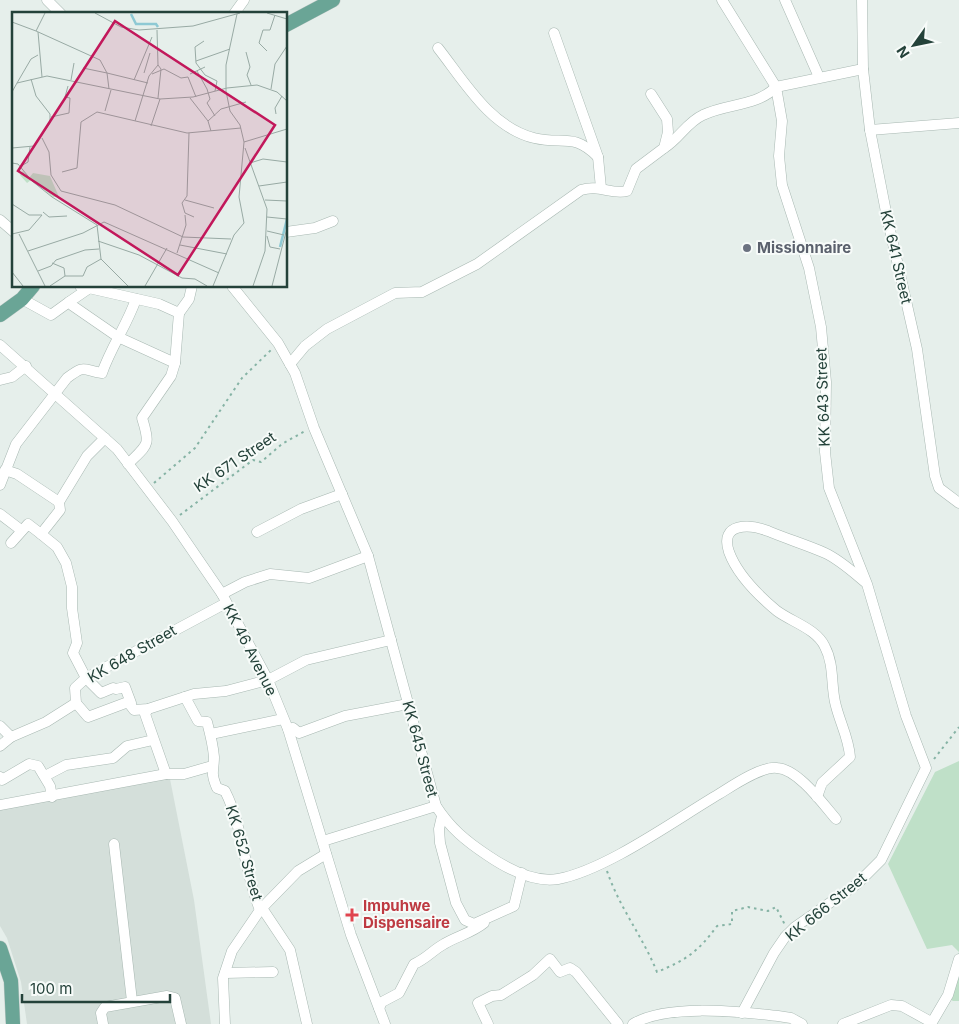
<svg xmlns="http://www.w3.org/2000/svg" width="959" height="1024" viewBox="0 0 959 1024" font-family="Inter,sans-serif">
<rect width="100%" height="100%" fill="#e6efeb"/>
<path fill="#d4dfda" d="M169 774 194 900 211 1024H27L21 982 7 938 0 926V808Z"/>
<path fill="#bfe0c8" d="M959 761V1001H953L946 997 959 952 952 945 927 949 888 864 935 772Z"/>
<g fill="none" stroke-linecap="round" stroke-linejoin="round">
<defs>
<g id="minor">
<path d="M47 0 61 14"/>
<path d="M722 0 776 87 782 121 779 156 782 185 809 268 821 327 826 382 825 452 829 488 867 584 906 716 926 768 881 860 857 884 795 927 785 937 774 953 742 1013"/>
<path d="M785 0 819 77"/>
<path d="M862 0 863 69 870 130 887 217 917 349 935 476 939 488 959 503"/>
<path d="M234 14 244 0"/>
<path d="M554 33 598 157 601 188"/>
<path d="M438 48C464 81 490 127 534 138 563 145 573 132 598 157"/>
<path d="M870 130 959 123"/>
<path d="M664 148C679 139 687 122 703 115 727 103 756 107 776 87L863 69"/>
<path d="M0 220 14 232"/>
<path d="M286 232 315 228 333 221"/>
<path d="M80 286 159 304 179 313 189 299 192 286"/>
<path d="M232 286 278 343 295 373 314 428 368 556 436 806C450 828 466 841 487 855 506 868 534 883 558 879 606 870 675 820 719 794 732 786 761 766 777 768 798 769 823 804 836 819"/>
<path d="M88 289 69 302 73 306 118 337 175 363"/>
<path d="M22 299 51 315 69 302"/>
<path d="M0 345 117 449 172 521 222 594 268 680 288 729 351 935 385 1024"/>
<path d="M290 364 305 346 327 329 395 293 422 292 477 264 581 190C599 184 611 195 627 191L636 169 664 148 668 132 667 119 651 94"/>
<path d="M0 380 12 377 26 366"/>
<path d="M105 438 87 456 59 502 60 510 41 534 57 547 66 563 72 587V608L77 643 73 653 86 678 101 693 113 688 116 689 125 687 131 703"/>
<path d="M128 464C148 444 151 446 142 418L171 376 175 363 179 313"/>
<path d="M5 470 17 474 59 502"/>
<path d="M0 485 16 444 67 378C86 364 82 370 102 373 111 347 127 325 136 299"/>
<path d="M0 514 21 530"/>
<path d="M257 532 301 509 342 494"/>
<path d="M11 543 28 524 41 534"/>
<path d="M222 594 245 582 270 574 309 578 368 556"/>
<path d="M226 603 86 678 75 688 76 703 88 717 128 702 134 710 148 709 194 694 226 691 268 680 306 660 391 640"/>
<path d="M185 697 198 721 207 722C210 733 213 745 214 757 214 771 210 772 217 788L225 791C243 826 244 872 260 910"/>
<path d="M148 709 145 714 166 774"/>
<path d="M0 726 11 737"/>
<path d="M288 729 293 728 299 733 345 716 408 704"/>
<path d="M211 734 283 719"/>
<path d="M0 746 11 737 46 722 76 703"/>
<path d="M45 776 66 765 113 758 127 746 153 740"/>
<path d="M0 777 2 780 29 764 38 766 50 786 52 797"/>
<path d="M817 797 822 783 850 757C849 738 839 721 835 702 831 684 834 664 825 647 817 629 792 622 777 611 759 596 737 574 729 552 719 522 750 524 768 531 787 539 807 545 825 553 840 560 853 572 865 582"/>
<path d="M0 805 166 774H184L212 766"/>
<path d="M442 816 439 829 440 843 456 903 465 920 474 924 514 906 522 873"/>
<path d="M323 841 436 806"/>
<path d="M114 844 132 1001"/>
<path d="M262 908 290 950 307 1024"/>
<path d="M225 973 273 972"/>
<path d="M379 1008 382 1002 399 993 414 964C426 959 433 950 444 944 457 936 472 933 484 923"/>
<path d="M103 1024 101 1013 105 1007 167 996 175 998 181 1024"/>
<path d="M225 1024 223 978 232 951 260 910 298 871 326 854"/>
<path d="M488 1024 478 1003 492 996 501 995 533 975 550 959 560 972 570 968 576 972 618 1024"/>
<path d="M633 1024C667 1003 740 1012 778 1016L791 1018 802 1024"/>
<path d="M843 1024 891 1005 902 1006 931 1022"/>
<path d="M931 1024 948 995 959 959"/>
</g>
<g id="major">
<path d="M286 25 333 0"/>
<path d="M0 315 22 299 33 286"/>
<path d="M0 948 11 981 13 1024"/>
</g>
</defs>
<use href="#minor" stroke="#a8b8b2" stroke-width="11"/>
<use href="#major" stroke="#c2cac8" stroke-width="15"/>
<g stroke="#86b3a5" stroke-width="2" stroke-dasharray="2.5 4" stroke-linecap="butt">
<path d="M154 483 195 448 242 378 271 350"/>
<path d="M180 515 253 460 261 462 282 444 305 431"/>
<path d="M934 759 959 727"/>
<path d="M607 871C619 907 643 937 657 972 686 960 698 952 717 926L732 924V911L748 907 768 911 776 907 785 925"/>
</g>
<use href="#minor" stroke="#fff" stroke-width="10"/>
<use href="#major" stroke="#6aa596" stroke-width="14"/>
</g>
<circle fill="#6b7280" stroke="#f7fbf9" stroke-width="2" cx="747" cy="248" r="5"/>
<path fill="#e0444e" stroke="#f7fbf9" stroke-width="2" d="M349.5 907.5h5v5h5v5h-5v5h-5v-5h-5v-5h5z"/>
<g text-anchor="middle" stroke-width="4" stroke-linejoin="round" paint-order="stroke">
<g font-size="15" font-weight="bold" fill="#5b616d" stroke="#f7fbf9" text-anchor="start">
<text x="757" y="253">Missionnaire</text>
</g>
<g font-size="15" fill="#24423a" stroke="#f7fbf9">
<text transform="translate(896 257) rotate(77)" y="5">KK 641 Street</text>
<text transform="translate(823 397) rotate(-92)" y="5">KK 643 Street</text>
<text transform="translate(235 462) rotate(-34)" y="5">KK 671 Street</text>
<text transform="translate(250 650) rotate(63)" y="5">KK 46 Avenue</text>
<text transform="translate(132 654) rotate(-30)" y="5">KK 648 Street</text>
<text transform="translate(420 749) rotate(75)" y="5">KK 645 Street</text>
<text transform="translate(244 853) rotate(74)" y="5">KK 652 Street</text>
<text transform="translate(826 907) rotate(-39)" y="5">KK 666 Street</text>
</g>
<g font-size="15" font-weight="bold" fill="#be3a42" stroke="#f7fbf9" text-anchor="start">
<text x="363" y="911">Impuhwe<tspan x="363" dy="17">Dispensaire</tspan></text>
</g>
</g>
<g transform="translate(12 12)">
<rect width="275" height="275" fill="#e6efeb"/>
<path d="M11 159 17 166 21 161 38 164 47 185H41L19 168 15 171 8 163Z" fill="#bfe0c8"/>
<path fill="none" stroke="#8ec9d4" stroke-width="2.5" d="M119 2 124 12H144L146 15M268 235 275 207"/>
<path fill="none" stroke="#98aaa4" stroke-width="1" d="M83 1 109 15 127 18 181 14 228 1M255 1 275 7M0 10 24 19 33 1M145 18 146 53 149 57 146 86M24 19 88 48 95 61 97 77M26 20 30 65M192 29 183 35 184 51 193 63 205 69 203 79M255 39 247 31 251 18H258L263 3M234 40 238 55 235 63 239 73M184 49 218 37M71 56 95 61M185 59 195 77 198 87 195 91 203 104M95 61 136 71M132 61 138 41M140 62 152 57 169 66 176 65 184 85M178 62 193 55M59 68 62 51M122 68 140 25M5 71 19 47 26 43M259 77 263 52 275 34M0 80 5 71 35 64 148 87 181 85 215 76 245 73 265 80 275 89M178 86 196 109M93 99 99 78M264 102 263 96 270 84M39 105 57 101 58 86 53 85 56 74M123 109 137 64 146 53M139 114 148 87M199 119 196 109 209 97 234 90M177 121 175 184 170 191 173 201 182 205M30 126 37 140 39 163 49 179 103 193 171 225 219 227M232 130 275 117M0 136 22 134 38 111V102L24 84 19 67M233 136 255 197 253 239 241 274M0 151 6 152 20 169 40 185 85 213 89 247 116 274M238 151 251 147 275 150M9 154 16 150 18 135M50 160 65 156 69 110 85 100 175 121 229 116M247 174 275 170M173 188 202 196M253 188 275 189M0 192 17 203H30L17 218 0 222M31 200 37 205 55 204M255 205 275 207M255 219 272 223M7 222 33 274M255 224 258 235 268 237M86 229 127 243 170 266 183 267 195 274M168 233 215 242M16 239 71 221 92 210 207 261M165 241 174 213 173 203M40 251 52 256 53 264M26 259 39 254 44 248 73 238 87 237M0 260 11 274M38 274 53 264H71L75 255 89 247M133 274 155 236M201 274 222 223 232 211 227 185 232 130 228 113 218 99 214 79V53L225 2M260 274 275 216"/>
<path fill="#c2185b" fill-opacity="0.15" stroke="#c2185b" stroke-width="2.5" d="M103 9 263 113 166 263 6 159Z"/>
<rect width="275" height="275" fill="none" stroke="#24423a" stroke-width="2.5"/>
</g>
<g transform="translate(914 45) rotate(237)" stroke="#f7fbf9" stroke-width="4" paint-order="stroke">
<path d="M0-4L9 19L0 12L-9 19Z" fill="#24423a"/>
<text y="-8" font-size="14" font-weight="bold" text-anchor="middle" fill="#24423a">N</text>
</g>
<path d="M22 994v8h148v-8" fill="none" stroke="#24423a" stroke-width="2.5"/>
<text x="30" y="994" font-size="15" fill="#24423a" stroke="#f7fbf9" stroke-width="4" paint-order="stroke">100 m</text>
</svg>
